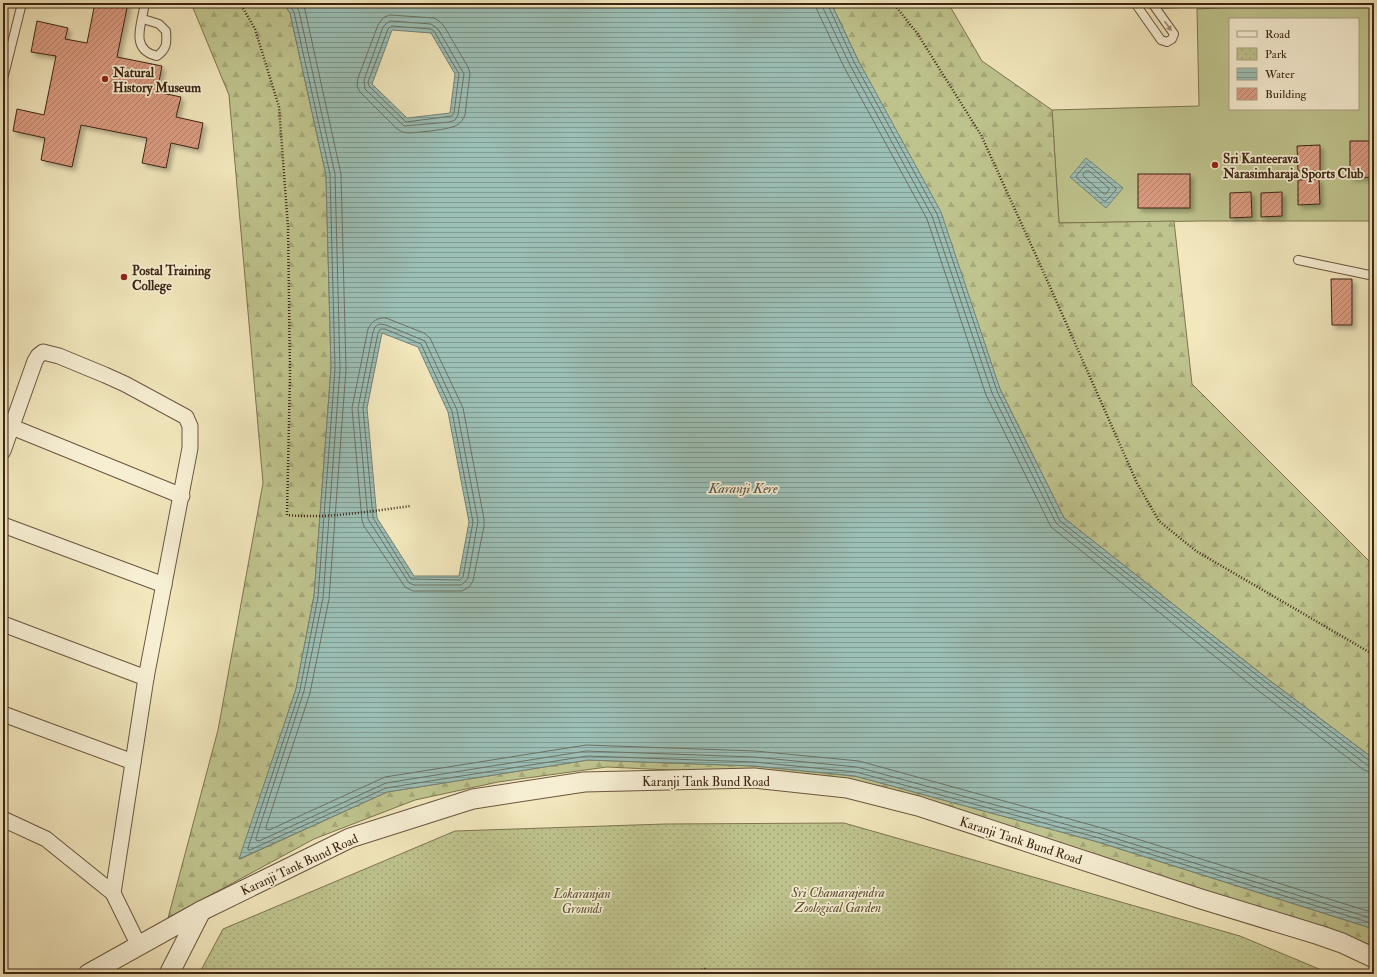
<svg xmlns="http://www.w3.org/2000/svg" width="1377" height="977" viewBox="0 0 1377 977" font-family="'IM FELL Double Pica',serif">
<defs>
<pattern id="forest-firs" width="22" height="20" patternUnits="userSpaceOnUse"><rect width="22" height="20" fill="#bfc48e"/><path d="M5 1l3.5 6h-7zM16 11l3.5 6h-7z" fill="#a5a87a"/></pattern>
<pattern id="park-dots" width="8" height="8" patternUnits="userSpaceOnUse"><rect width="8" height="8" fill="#bfc48e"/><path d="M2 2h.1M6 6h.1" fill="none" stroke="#a5a87a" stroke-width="1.8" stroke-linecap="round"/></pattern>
<pattern id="water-rules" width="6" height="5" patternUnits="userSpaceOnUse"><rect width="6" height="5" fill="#9cbfb6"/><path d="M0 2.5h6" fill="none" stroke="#809b93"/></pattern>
<pattern id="building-hatch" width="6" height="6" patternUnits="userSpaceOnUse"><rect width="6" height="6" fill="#dc9d83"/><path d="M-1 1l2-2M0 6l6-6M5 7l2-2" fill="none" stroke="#b4806a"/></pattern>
<filter id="shadow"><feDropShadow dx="3.5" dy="3.5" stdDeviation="2" flood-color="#0004"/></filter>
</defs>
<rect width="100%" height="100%" fill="#f2e7bd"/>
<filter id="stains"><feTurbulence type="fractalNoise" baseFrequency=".005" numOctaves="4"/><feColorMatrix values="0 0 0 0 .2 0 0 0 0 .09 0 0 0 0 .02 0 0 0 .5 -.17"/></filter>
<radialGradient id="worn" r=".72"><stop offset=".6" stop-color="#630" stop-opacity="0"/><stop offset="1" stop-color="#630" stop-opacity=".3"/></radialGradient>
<path fill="#bfc48e" stroke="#7e7451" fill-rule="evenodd" d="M1322 3H1374V221H1200L1059 223 1052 110 1199 106 1197 9ZM1230 19H1358V109H1230Z"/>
<g fill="url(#forest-firs)" stroke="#7e7451">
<path d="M191 3H283L290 13 326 175 331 368 314 596 296 689 240 859 387 792 588 760 754 766 855 776 1098 842 1374 929V946L858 782 754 774 607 767 498 782 415 800 314 839 168 918 218 730 263 483 229 95Z"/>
<path d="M831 3H948L982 61 1052 110 1059 223 1174 221 1192 384 1374 566V759L1269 680 1064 518 1000 389 858 60Z"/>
</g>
<path fill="url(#park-dots)" stroke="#7e7451" d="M844 823 1240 936 1331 974H199L223 929 455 831 665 824Z"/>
<g fill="url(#water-rules)" stroke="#768175" fill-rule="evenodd">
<path d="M283 3H831L858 60 941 212 1000 389 1064 518 1269 680 1374 759V929L1098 842 855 776 754 766 588 760 387 792 239 859 296 689 314 596 331 368 326 175 290 13ZM392 30 431 33 455 74 450 113 407 118 372 84ZM382 333 418 347 448 412 469 522 459 576H414L377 518 367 408Z"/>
<path d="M1086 158 1123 188 1106 208 1070 177Z"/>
</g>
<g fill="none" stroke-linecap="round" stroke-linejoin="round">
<g stroke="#6c7265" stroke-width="1">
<path d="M288 3 294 12 330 174 335 369 318 597 300 690 248 848V850H250L386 788 587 756 754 762 856 772 1099 838 1374 924"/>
<path d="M294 3 299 11 335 174 340 369 323 598 304 691 256 838V840L259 841 386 783 586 751 754 757 857 767 1101 834 1374 919"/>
<path d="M302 3 305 10 341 174 346 369 329 599 310 693 266 827V829L269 830 385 777 586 745 755 751 859 761 1102 828 1374 913"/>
<path d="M816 3 817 10 844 67 927 219 986 395 1051 527 1260 692 1364 770 1374 773"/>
<path d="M822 3 823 8 850 65 932 216 992 393 1056 523 1264 687 1367 765 1374 767"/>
<path d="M827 3 854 62 937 214 997 391 1060 521 1267 683 1370 761 1374 762"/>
<path d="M390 15 434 18 439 21 444 26 468 67 470 73 465 115C463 119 461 123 457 125 449 130 420 132 409 133L402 132 396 128 360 92 357 86 358 78 378 25 383 18Z"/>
<path d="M391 21 431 24 438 29 464 74 458 115 455 120 450 122 404 126 365 89 364 80 383 27 387 23Z"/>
<path d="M392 26 431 29 434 31 459 74 454 113 452 116 406 122 369 86 368 82 388 29Z"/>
<path d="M1087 164 1116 188V190L1106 201H1104L1076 177 1077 175Z"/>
<path d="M1086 171H1089L1109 188V190L1106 194H1104L1084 177 1083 175Z"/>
<path d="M386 318 424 333 430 338 463 408 484 519V526L473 581 469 587 462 591H413L405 587 364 526 362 520 352 408 368 329C372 321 378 317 386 318Z"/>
<path d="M380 324 386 325 425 341 457 410 478 521 468 578 465 582 461 585H414L409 583 368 519 358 408 373 332 375 327Z"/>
<path d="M381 329H385L421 344 452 411 473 522 463 577 460 580 411 579 373 518 363 408 378 333Z"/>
</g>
</g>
<g fill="url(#building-hatch)" stroke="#3d2514" filter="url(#shadow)">
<path d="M95 3H128L117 57 162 66 157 92 181 97 176 117 203 123 198 149 171 143 166 168 142 163 147 138 81 125 72 167 41 160 45 138 13 131 17 109 44 115 56 56 31 52 37 21 68 28 65 39 87 43Z"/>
<path d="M1350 141H1374V177L1350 178Z"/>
<path d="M1320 145V171H1298L1297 146Z"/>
<rect x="1138" y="174" width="52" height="34"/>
<path d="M1319 179 1320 204 1298 205V180Z"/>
<path d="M1251 192 1252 217 1230 218V193Z"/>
<path d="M1282 192V216L1261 217V193Z"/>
<path d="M1331 279H1352V325H1332Z"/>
</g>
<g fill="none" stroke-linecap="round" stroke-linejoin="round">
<defs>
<g id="service">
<path d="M1135 3 1161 40 1167 42 1172 39 1174 34 1152 3"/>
<path d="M1152 4 1181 3"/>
<path d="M143 19 159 24 166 31C167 43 167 49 157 56 129 50 142 23 145 3"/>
<path d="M3 79 22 3"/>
<path d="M1298 260 1374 276"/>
</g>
<g id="minor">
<path d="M12 427 182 496"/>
<path d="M3 451 35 361 38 356 43 352 59 356 105 375 125 384 186 417 190 426V448L146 678 113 893"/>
<path d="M3 525 164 585"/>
<path d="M3 624 146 678"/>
<path d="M3 714 133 762"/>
<path d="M3 819 46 839 113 893 139 946"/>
</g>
<g id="tertiary">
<path d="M88 974 201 911 350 838 473 799 584 782 754 778 847 788 918 806 1201 899 1319 935 1342 943 1374 958"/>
<path d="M169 974 201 911"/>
</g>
</defs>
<use href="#service" stroke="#6a563e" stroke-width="10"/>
<use href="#minor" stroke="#6a563e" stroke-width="17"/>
<use href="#tertiary" stroke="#6a563e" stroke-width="21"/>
<g stroke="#3d2514" stroke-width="2.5" stroke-dasharray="1 2" stroke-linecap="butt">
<path d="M240 3 255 29 279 107 288 227 290 374 287 515C327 519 371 511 411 506"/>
<path d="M893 3 917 33 981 135 1043 271 1137 483 1159 521 1196 551 1374 655"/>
<path d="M691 974 692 972 705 969 717 974"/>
</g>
<use href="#service" stroke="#f7efd4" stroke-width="8"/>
<use href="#minor" stroke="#f7efd4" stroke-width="15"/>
<use href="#tertiary" stroke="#f7efd4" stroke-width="19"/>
</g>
<defs><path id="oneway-solid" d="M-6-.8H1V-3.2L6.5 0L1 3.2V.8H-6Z"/></defs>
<use fill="#9a8a74" href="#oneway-solid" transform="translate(1168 26) rotate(54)"/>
<g fill="#8f2418" stroke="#f7efd4" stroke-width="1.5">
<circle cx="105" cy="79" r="4"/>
<circle cx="1215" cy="165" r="4"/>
<circle cx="124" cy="277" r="4"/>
</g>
<g text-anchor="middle" stroke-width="3.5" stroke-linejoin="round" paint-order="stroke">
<g font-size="13" font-weight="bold" fill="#3d2514" stroke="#f7efd4" text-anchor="start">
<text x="113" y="77">Natural<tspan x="113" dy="15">History Museum</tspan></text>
<text x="1223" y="163">Sri Kanteerava<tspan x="1223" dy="15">Narasimharaja Sports Club</tspan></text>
<text x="132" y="275">Postal Training<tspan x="132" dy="15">College</tspan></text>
</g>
<g font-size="13" fill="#3d2514" stroke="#f7efd4">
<text x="706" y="786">Karanji Tank Bund Road</text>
<text transform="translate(1021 840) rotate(18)" y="5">Karanji Tank Bund Road</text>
<text transform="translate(299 864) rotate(-25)" y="5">Karanji Tank Bund Road</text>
</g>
<g font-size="13" font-style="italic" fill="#5e4d32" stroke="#f7efd4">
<text x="838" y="897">Sri Chamarajendra<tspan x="838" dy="15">Zoological Garden</tspan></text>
<text x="582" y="898">Lokaranjan<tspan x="582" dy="15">Grounds</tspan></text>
</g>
<g font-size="14" font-style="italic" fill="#5a5345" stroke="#f7efd4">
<text x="743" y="493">Karanji Kere</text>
</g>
</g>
<rect width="1377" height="977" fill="none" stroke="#f2e7bd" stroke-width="16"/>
<rect x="4" y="4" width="1369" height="969" fill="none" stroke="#3d2514" stroke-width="2"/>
<rect x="8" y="8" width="1361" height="961" fill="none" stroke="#3d2514"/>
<rect x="1229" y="18" width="130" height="92" fill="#f7efd4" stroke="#ad9e87"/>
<rect x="1237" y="31" width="20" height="6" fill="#f7efd4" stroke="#ad9e87"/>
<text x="1265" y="38" font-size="12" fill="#3d2514">Road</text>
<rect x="1237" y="48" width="20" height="12" fill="url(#park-dots)" stroke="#ad9e87"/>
<text x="1265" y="58" font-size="12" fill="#3d2514">Park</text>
<rect x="1237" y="68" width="20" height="12" fill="url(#water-rules)" stroke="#ad9e87"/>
<text x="1265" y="78" font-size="12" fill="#3d2514">Water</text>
<rect x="1237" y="88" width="20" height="12" fill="url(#building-hatch)" stroke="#ad9e87"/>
<text x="1265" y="98" font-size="12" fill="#3d2514">Building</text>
<rect width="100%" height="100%" filter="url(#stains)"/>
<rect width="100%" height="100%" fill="url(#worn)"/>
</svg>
